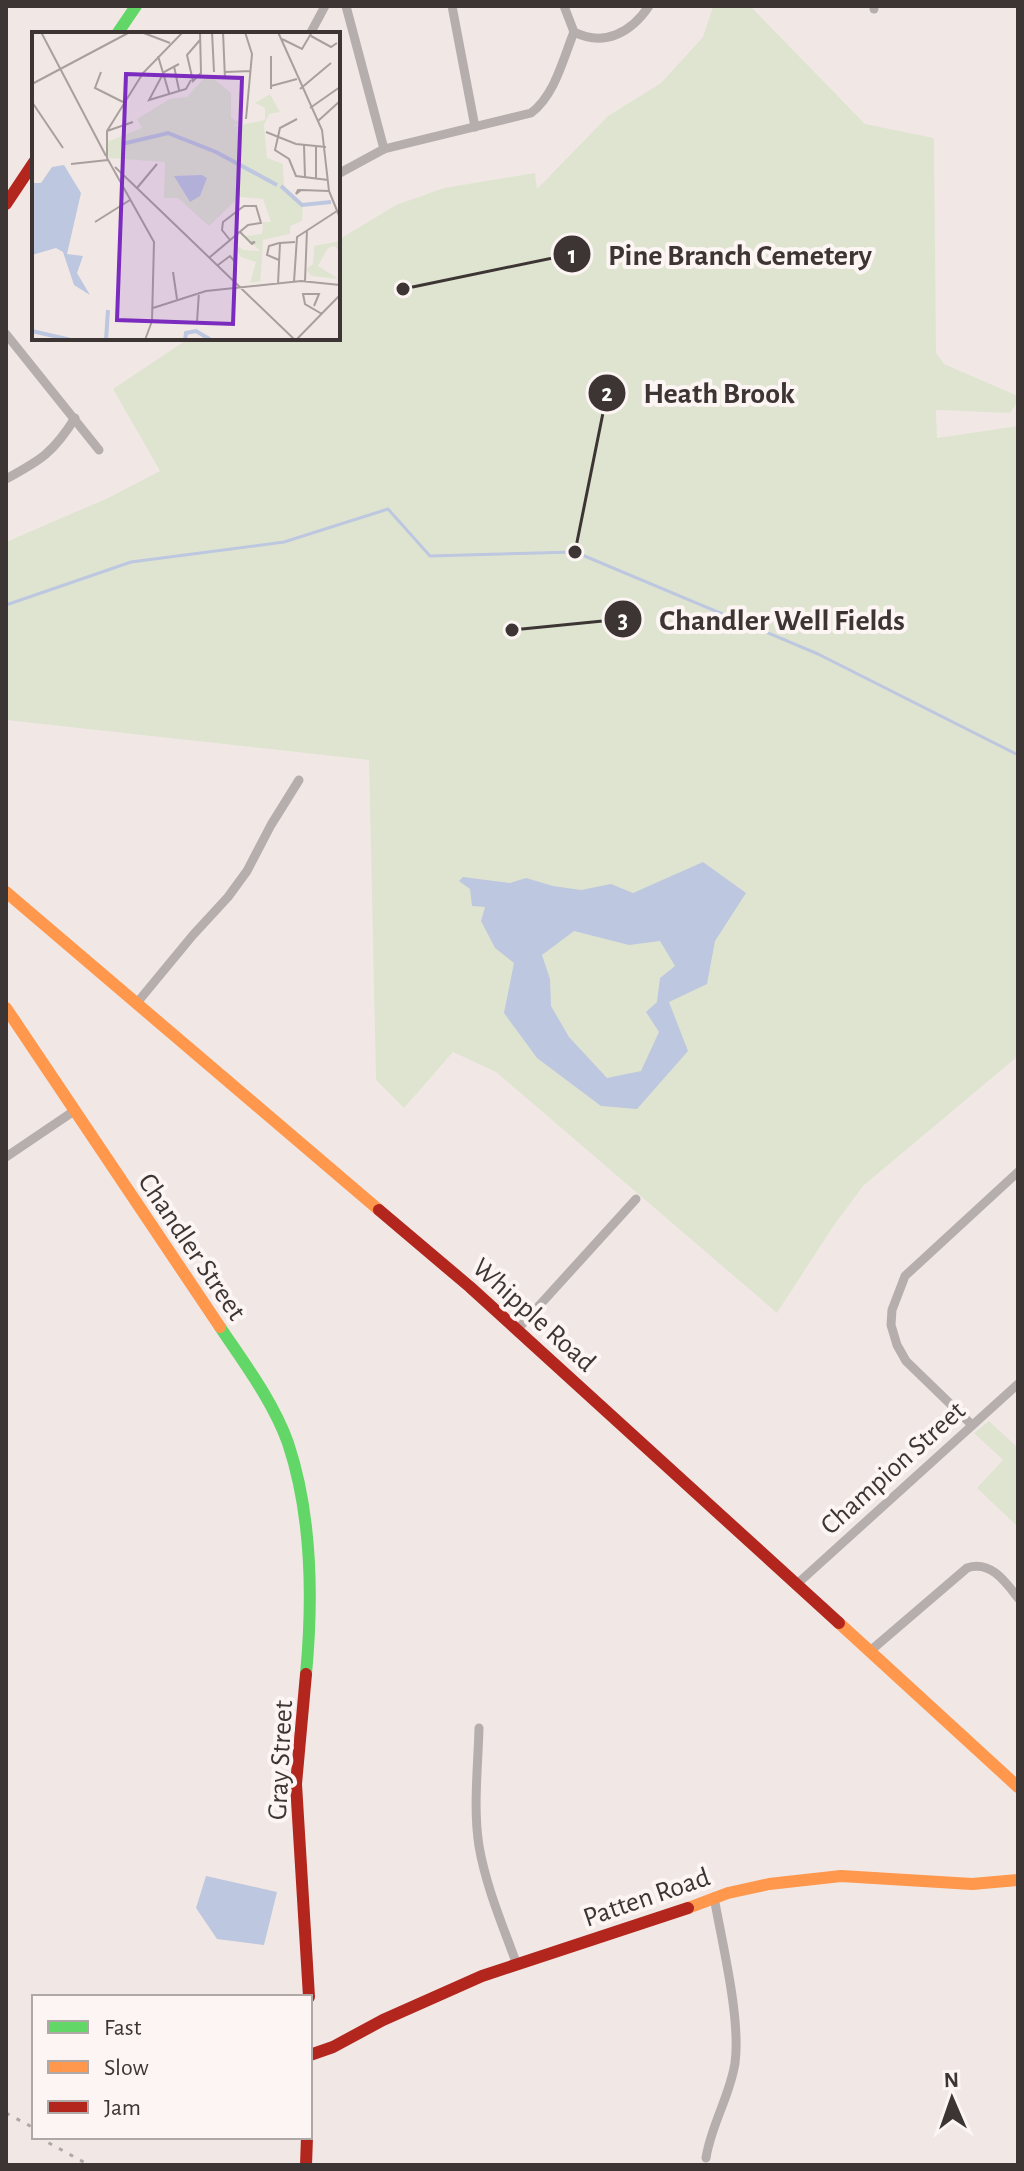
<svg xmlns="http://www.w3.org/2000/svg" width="1024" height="2171" viewBox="0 0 1024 2171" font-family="'Alegreya Sans',sans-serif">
<rect width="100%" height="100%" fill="#f1e8e5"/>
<g fill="#dfe4d1">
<path d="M713 6H750L865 124 934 138 936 353 944 364 1018 396V401L1010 413 936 410 937 438 1018 426V1056L863 1186 832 1228 777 1313 496 1072 453 1052 404 1108 376 1080 369 760 6 720V542L108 498 160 471 113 389 189 338H338V240L396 205 444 188 535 173 537 189 608 116 661 83 703 37Z"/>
<path d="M989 1421 1018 1448V1527L977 1488 1003 1460 974 1433Z"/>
</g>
<g fill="#bdc7df" fill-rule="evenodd">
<path d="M703 862 746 893 715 941 707 984 669 1002 688 1051 637 1109 601 1106 537 1058 504 1013 514 963 495 948 481 921 485 907 472 906 470 889 459 881 463 877 510 883 526 878 553 886 581 890 611 884 633 893ZM574 931 629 945 660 941 675 966 660 978 657 1002 646 1012 659 1032 641 1071 607 1078 569 1037 551 1006 550 979 542 955Z"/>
<path d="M206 1876 277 1892 264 1945 217 1939 196 1908Z"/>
</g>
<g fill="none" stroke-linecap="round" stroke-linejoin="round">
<path stroke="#bdc7df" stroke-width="3" d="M6 605 131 562 284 542 388 509 430 556 575 552 818 654 1018 755"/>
<g stroke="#b6aead" stroke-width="9">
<path d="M346 6 384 149"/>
<path d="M452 6 475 127"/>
<path d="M564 6 574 32C604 47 631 33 649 6"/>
<path d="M874 6V9"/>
<path d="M310 34 325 6"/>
<path d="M338 174 384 149 531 113C555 95 563 59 574 32"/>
<path d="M6 334 99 450"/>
<path d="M6 479C41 460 53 453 75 418"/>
<path d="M136 1004 193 935 228 897 247 871 271 825 299 780"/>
<path d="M6 1157 74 1111"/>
<path d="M517 1330 636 1199"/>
<path d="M972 1425 906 1361 897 1345 891 1325 892 1310 905 1276 1018 1172"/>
<path d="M797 1584 1018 1384"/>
<path d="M869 1652 967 1568C990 1560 1005 1581 1018 1598"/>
<path d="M479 1728C478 1767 473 1808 479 1846 486 1887 503 1926 517 1965"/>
<path d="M706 2158C711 2125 730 2096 735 2063 741 2019 722 1943 714 1897"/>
</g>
<g stroke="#63d668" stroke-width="12">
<path d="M117 34 136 6"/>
<path d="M220 1327C244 1363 273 1401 288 1443 312 1515 313 1599 306 1674"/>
</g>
<g stroke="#ff974d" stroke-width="12">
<path d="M6 892 379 1210"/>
<path d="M6 1008 220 1327"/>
<path d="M839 1623 1018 1787"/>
<path d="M688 1908 728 1893 769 1884 841 1876 972 1884 1018 1880"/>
</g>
<g stroke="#b3261e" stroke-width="12">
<path d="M6 204 34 162"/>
<path d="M379 1210 470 1287 839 1623"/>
<path d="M306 1674 296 1784 309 1997"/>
<path d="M310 2055 333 2047 383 2020 482 1976 688 1908"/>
<path d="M306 2165 307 2137"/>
</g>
<g stroke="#aea7a5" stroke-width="3" stroke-dasharray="4 8" stroke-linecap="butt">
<path d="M6 2113 34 2128"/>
<path d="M38 2137 89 2165"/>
</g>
</g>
<g text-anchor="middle" stroke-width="8" stroke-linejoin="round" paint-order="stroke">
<g font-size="28" fill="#3c3533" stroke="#fcf5f3">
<text transform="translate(193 1246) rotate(56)" y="10">Chandler Street</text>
<text transform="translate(535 1314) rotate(42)" y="10">Whipple Road</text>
<text transform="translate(892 1467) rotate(-42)" y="10">Champion Street</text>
<text transform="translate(279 1760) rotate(-87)" y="10">Gray Street</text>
<text transform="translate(646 1896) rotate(-19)" y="10">Patten Road</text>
</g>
</g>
<g transform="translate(32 32)">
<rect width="308" height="308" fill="#f1e8e5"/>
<path d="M176 42 199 61V86L208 91 199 95 233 88V76L223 71 238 62 248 80 237 82 232 93 235 126 251 132 252 154 271 172 270 189 258 194V202L231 208 228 255V249L218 251 224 230 209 225 199 209 211 218 228 219 213 204 230 202 231 190H239L231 167 207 165 177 194 146 166H132L133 130 77 126 75 110 110 96 105 87 138 67 155 65ZM308 209 307 220 303 214 296 216 286 234 307 247 279 244 274 237 281 232 282 214Z" fill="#dfe4d1"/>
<path d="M32 133 49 161 35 222 51 224 45 241 58 263 42 253 31 220 24 216 0 223V151H9L20 135ZM170 143 175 146 168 164 158 170 142 144Z" fill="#bdc7df"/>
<path fill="none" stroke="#bdc7df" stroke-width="4" d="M90 112 136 101 184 120 245 153M249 154 270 173 299 170M0 299 39 308M74 308 76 278M153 308 154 301 164 299 179 308"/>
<path fill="none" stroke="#a9a09e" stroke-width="2" d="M9 0 74 124M109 0 138 11M168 0 169 41 161 49 155 23 168 8M180 0 182 40M191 0 193 47M213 0 220 22 214 87M246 0 290 98 297 159 308 186M279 4 299 15 305 11M250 7 270 17 280 0M126 24 137 61M147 32 132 40 117 68 154 57 159 48M142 34 147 58M69 40 63 56 91 70M193 40 219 39M0 52 98 0M239 54 265 47M239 57V24M268 57 299 31M0 70 31 116M278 76 308 55M265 87 248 96 243 118 257 127 264 144 296 148M286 89 308 69M75 99 101 90M234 100 264 112 294 115M272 113 273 145M284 114V146M39 132 76 128M83 135 263 308M105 156 125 132M269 158 264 162 266 158H269L297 159M63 190 98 168M208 200 220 212 223 210 218 211M178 225 216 193 229 191 224 174H212L191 190 190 198 198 208M247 228 235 223 237 214 247 211M186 233 198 224 204 231M141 240 145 267M273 249 275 198M262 250 265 205 305 179M246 252 248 211 263 210M282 274 287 262H271L273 272 290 282M121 276 174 259 269 249 308 253M165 290 167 260M113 308 120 289 122 210 75 126V99L111 41 151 0M264 308 308 263"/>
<path fill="#7b2cbf" fill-opacity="0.15" stroke="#7b2cbf" stroke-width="4" d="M94 42 210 46 201 292 85 288Z"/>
<rect width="308" height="308" fill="none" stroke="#3c3533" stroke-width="4"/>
</g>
<path fill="none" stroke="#3c3533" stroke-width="3" d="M403 289L572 254M575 552L607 393M512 630L623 619"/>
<g fill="#3c3533" stroke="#fcf5f3" stroke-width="3">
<circle cx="403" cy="289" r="8"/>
<circle cx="575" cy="552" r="8"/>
<circle cx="512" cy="630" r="8"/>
<circle cx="572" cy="254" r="20"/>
<circle cx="607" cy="393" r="20"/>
<circle cx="623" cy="619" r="20"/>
</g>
<g font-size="24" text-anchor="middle" font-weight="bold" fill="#fff">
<text x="572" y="263">1</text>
<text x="607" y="401">2</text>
<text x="623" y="628">3</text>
</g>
<g font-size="30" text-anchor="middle" font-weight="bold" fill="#3c3533" stroke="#fcf5f3" stroke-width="8" stroke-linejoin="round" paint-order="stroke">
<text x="740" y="265">Pine Branch Cemetery</text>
<text x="719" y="403">Heath Brook</text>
<text x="782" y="630">Chandler Well Fields</text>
</g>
<rect width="1024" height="2171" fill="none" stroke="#3c3533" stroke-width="16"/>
<rect x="32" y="1995" width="280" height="144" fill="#fcf5f3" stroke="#afa8a6" stroke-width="2"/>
<rect x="48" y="2021" width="40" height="12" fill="#63d668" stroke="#afa8a6" stroke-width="2"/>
<text x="104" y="2035" font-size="24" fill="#3c3533">Fast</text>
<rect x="48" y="2061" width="40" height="12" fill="#ff974d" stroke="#afa8a6" stroke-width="2"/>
<text x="104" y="2075" font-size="24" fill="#3c3533">Slow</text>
<rect x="48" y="2101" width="40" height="12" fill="#b3261e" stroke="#afa8a6" stroke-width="2"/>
<text x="104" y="2115" font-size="24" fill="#3c3533">Jam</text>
<g transform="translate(952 2099) rotate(358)" stroke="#fcf5f3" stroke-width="6" paint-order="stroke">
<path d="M0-6L14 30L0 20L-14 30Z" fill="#3c3533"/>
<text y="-12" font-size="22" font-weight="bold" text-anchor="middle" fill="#3c3533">N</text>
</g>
</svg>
